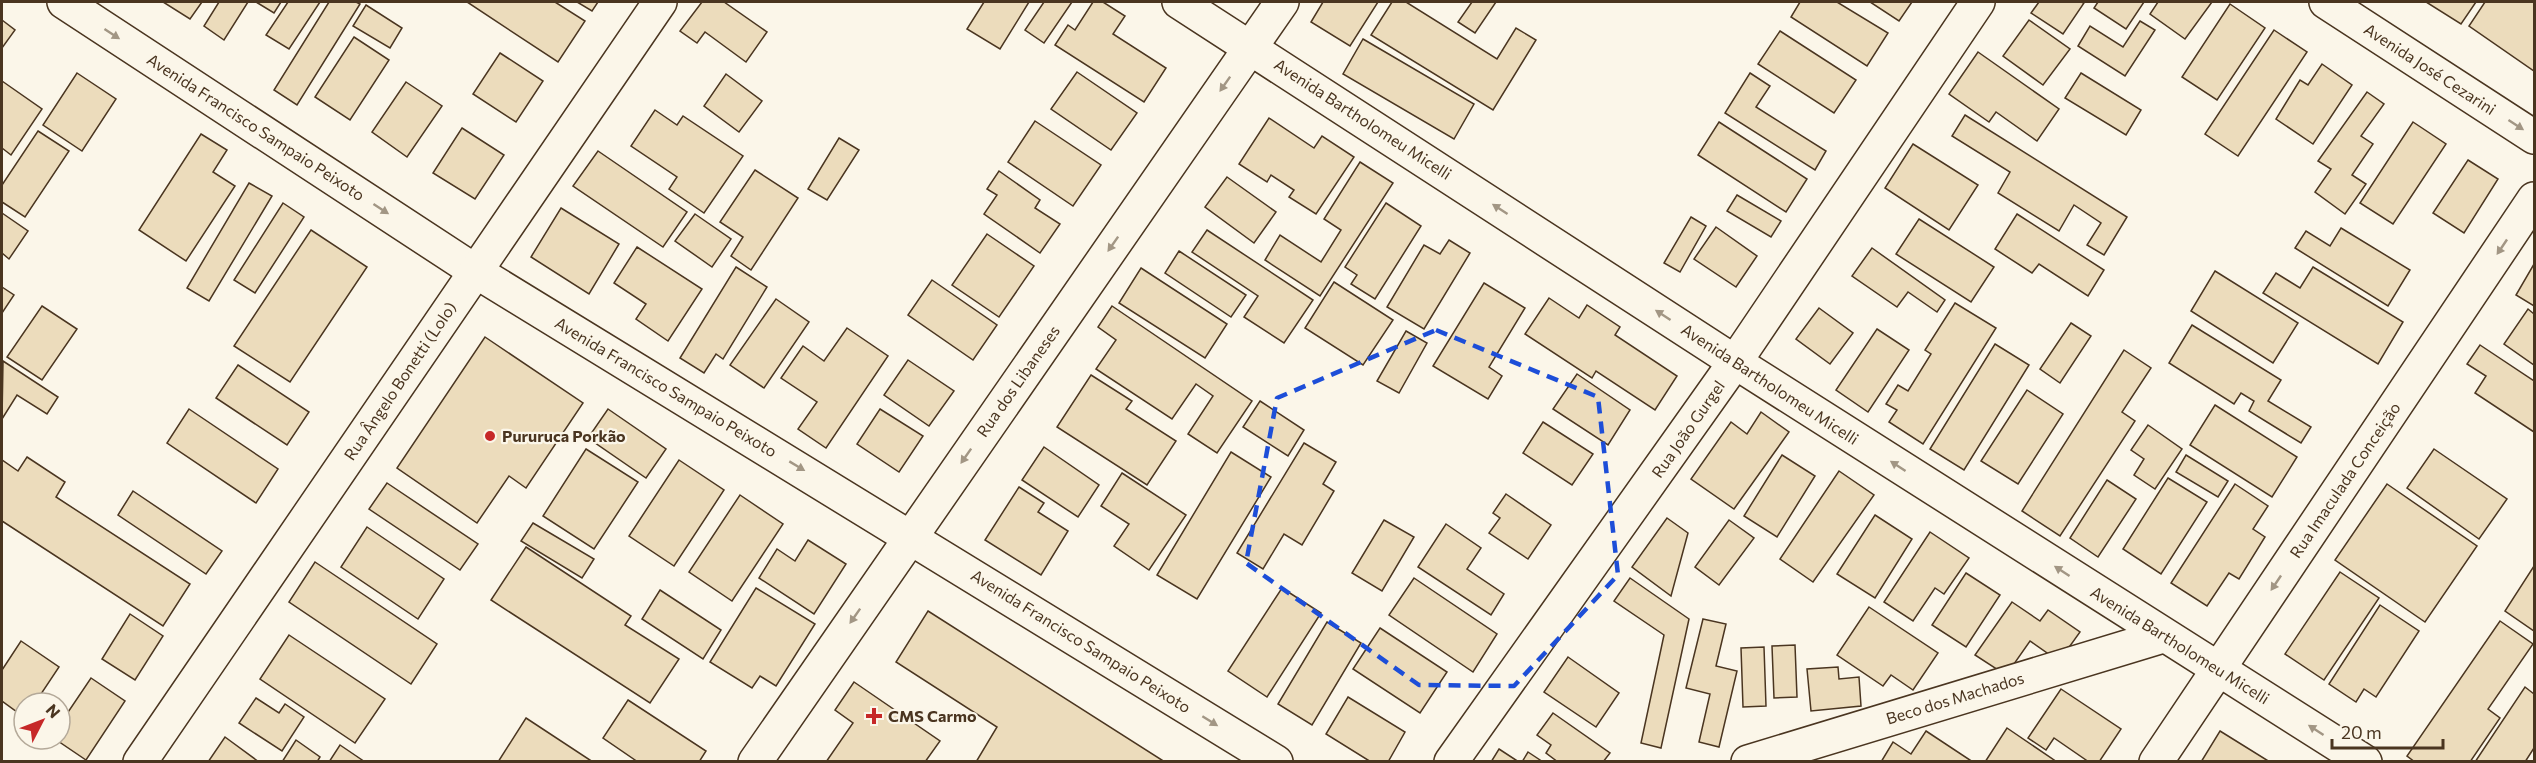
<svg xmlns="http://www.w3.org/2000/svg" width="2536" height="763" viewBox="0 0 2536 763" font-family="Commissioner,sans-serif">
<rect width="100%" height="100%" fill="#fbf6e9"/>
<g fill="#ecdcbc" stroke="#4a3520" stroke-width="1.5">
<path d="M163 2H202L190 19Z"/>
<path d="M219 2H248L224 40 204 26Z"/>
<path d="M256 2H281L274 13Z"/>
<path d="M288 2H320L289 49 266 35Z"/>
<path d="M329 2H356L360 4 297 105 274 90Z"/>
<path d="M467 2H555L585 21 558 62Z"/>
<path d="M577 2H598L592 11Z"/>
<path d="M702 2H724L767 32 746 62 705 32 697 43 680 31Z"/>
<path d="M984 2H1029L1000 49 967 29Z"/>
<path d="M1044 2H1072L1044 43 1025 30Z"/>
<path d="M1093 2H1103L1125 16 1113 34 1166 68 1144 102 1055 45 1068 25 1075 30Z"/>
<path d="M1323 2H1378L1350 46 1311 22Z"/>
<path d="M1392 2H1406L1497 59 1516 28 1536 40 1493 110 1371 35Z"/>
<path d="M1472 2H1496L1475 33 1458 22Z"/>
<path d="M1800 2H1837L1888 33 1867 66 1791 17Z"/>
<path d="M1870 2H1912L1899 21Z"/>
<path d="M2039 2H2081L2084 3 2063 34 2031 13Z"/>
<path d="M2098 2H2144L2126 29 2094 8Z"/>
<path d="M2158 2H2212L2185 39 2150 14Z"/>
<path d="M2426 2H2476L2461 24Z"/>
<path d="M2485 2H2534V71L2469 26Z"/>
<path d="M2230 4 2265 28 2217 100 2182 77Z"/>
<path d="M366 5 402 28 390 48 353 26Z"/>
<path d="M2 20 15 30 2 48Z"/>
<path d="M2029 20 2070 49 2043 85 2003 56Z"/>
<path d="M2140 21 2155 30 2125 76 2078 46 2090 26 2123 47Z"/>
<path d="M2274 30 2307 52 2238 156 2205 134Z"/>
<path d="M1780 31 1856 80 1834 113 1758 64Z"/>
<path d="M354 37 389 60 350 120 315 97Z"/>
<path d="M1363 39 1474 104 1454 139 1343 74Z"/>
<path d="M1978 52 2059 109 2037 141 1996 112 1989 122 1949 94Z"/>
<path d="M500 53 543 81 516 122 473 94Z"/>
<path d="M2322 64 2352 85 2313 144 2276 119 2300 80 2308 85Z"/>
<path d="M1077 72 1137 113 1111 150 1051 109Z"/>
<path d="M77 73 116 99 82 151 43 125Z"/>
<path d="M1750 73 1770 86 1756 107 1826 151 1815 170 1725 113Z"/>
<path d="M2081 73 2141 110 2126 135 2065 98Z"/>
<path d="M726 74 762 101 739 132 704 106Z"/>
<path d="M2 81 42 109 11 155 2 148Z"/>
<path d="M406 82 442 106 407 157 372 132Z"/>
<path d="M2367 92 2384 104 2361 136 2373 144 2352 175 2366 184 2345 214 2315 192 2331 169 2318 161Z"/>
<path d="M655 110 677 125 683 116 743 156 704 213 669 189 677 177 631 146Z"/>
<path d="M1965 115 2127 217 2104 255 2087 245 2101 223 2074 205 2059 231 1998 193 2010 172 1952 136Z"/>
<path d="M1269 118 1314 148 1322 136 1354 157 1316 214 1289 197 1294 190 1271 175 1267 182 1239 164Z"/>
<path d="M1035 121 1101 165 1073 206 1008 162Z"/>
<path d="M1719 122 1807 179 1786 212 1698 155Z"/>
<path d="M2413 122 2446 144 2393 224 2360 203Z"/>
<path d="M462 128 504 155 475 199 433 173Z"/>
<path d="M38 131 69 151 25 217 2 202V185Z"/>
<path d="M201 134 227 150 213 172 235 186 186 261 139 230Z"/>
<path d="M839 138 859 150 827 200 808 189Z"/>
<path d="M1913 144 1978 185 1949 230 1885 188Z"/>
<path d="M598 151 687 212 663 247 573 186Z"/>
<path d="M2468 160 2498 179 2464 233 2433 213Z"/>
<path d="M1360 162 1393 183 1320 296 1265 260 1280 235 1321 262 1341 230 1324 219Z"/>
<path d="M755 170 798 198 751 270 731 256 743 237 720 222Z"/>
<path d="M999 171 1040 200 1035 208 1060 224 1040 253 984 214 997 195 987 189Z"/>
<path d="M1227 177 1276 212 1254 243 1205 207Z"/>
<path d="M249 183 272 196 209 301 187 288Z"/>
<path d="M1737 195 1781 221 1771 237 1727 211Z"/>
<path d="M283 203 304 217 255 293 234 280Z"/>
<path d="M1386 203 1421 226 1375 299 1351 284 1357 275 1345 267Z"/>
<path d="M561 208 619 244 589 294 531 257Z"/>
<path d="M2 213 28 231 9 259 2 253Z"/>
<path d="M695 214 731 239 712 267 675 241Z"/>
<path d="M2017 214 2104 270 2088 296 2039 264 2032 273 1995 249Z"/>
<path d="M1691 217 1706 226 1680 272 1664 263Z"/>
<path d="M1919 219 1994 267 1971 302 1896 254Z"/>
<path d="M1716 227 1757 256 1736 287 1694 259Z"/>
<path d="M2341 228 2410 270 2388 306 2295 248 2306 231 2330 246Z"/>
<path d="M311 230 367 267 290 382 234 346Z"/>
<path d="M1207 230 1313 300 1284 343 1244 317 1258 296 1192 252Z"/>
<path d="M987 234 1034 266 999 317 952 285Z"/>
<path d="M1449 240 1470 253 1424 329 1387 307 1424 245 1440 254Z"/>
<path d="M637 247 702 289 668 341 636 319 646 304 614 283Z"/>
<path d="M1872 248 1945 300 1937 312 1908 292 1897 307 1852 276Z"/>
<path d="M1179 251 1246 295 1231 317 1165 273Z"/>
<path d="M2534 264V306L2516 295Z"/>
<path d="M736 267 767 287 723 359 716 354 704 373 680 358Z"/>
<path d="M2313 267 2403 322 2378 364 2263 293 2276 273 2300 288Z"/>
<path d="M1141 268 1227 324 1205 358 1119 303Z"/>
<path d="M2215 271 2298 323 2273 363 2191 311Z"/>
<path d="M932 280 997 325 973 360 908 315Z"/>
<path d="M1334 282 1393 320 1363 365 1305 328Z"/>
<path d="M1484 283 1525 308 1489 367 1502 376 1488 399 1433 366Z"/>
<path d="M2 287 14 295 2 313Z"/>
<path d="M1549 298 1579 318 1587 305 1620 327 1615 335 1677 376 1655 410 1596 371 1592 378 1525 334Z"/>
<path d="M776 299 809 322 764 388 730 365Z"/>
<path d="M1955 303 1996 328 1923 444 1889 422 1897 410 1886 404 1898 385 1908 391 1931 354 1925 350Z"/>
<path d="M42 306 77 329 42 380 7 357Z"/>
<path d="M1112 306 1252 401 1217 453 1188 434 1213 396 1196 384 1172 419 1096 369 1116 340 1098 327Z"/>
<path d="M1819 308 1853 333 1830 364 1796 339Z"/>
<path d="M2528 309 2534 314V365L2504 344Z"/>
<path d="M2071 323 2091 336 2060 383 2040 369Z"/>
<path d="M2192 325 2281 380 2268 401 2311 427 2301 443 2249 411 2254 401 2241 393 2234 404 2169 363Z"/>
<path d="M847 328 888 356 826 448 798 429 817 402 781 378 803 346 824 361Z"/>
<path d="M1877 329 1909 350 1868 412 1836 390Z"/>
<path d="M1406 331 1427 343 1399 393 1377 381Z"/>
<path d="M485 337 583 403 526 488 509 476 477 523 397 468Z"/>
<path d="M1995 344 2029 365 1964 470 1930 449Z"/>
<path d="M2480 345 2534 381V432L2475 393 2486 376 2467 364Z"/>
<path d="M2124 350 2151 368 2122 412 2135 421 2060 536 2022 511Z"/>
<path d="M908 360 954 391 929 426 884 395Z"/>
<path d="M3 361 58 397 47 414 17 395 2 419Z"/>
<path d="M238 365 309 412 287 445 216 398Z"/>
<path d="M1577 374 1630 410 1608 445 1553 409Z"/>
<path d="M1091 375 1132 401 1126 409 1176 441 1147 485 1057 427Z"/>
<path d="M2027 390 2063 414 2018 484 1981 461Z"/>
<path d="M1260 401 1304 430 1288 456 1243 427Z"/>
<path d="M2215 405 2297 457 2272 497 2190 445Z"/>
<path d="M189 409 278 469 256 503 167 443Z"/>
<path d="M608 409 666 449 646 478 588 438Z"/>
<path d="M880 409 923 436 899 472 857 444Z"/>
<path d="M1761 412 1789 432 1734 509 1691 479 1731 422 1747 434Z"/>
<path d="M1543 422 1593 454 1572 485 1523 453Z"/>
<path d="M2148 425 2182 449 2155 489 2134 475 2144 459 2131 450Z"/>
<path d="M1304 443 1336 462 1323 484 1334 491 1302 545 1284 534 1263 569 1237 553Z"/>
<path d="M1044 447 1099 485 1078 517 1022 480Z"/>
<path d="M586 449 638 482 594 549 543 516Z"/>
<path d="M2434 449 2507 499 2479 539 2407 488Z"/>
<path d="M1231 452 1271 477 1197 599 1157 575Z"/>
<path d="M1782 455 1815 476 1777 537 1744 516Z"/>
<path d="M2186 455 2228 481 2218 497 2176 472Z"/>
<path d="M27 457 65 482 56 497 190 584 163 626 2 521V460L18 471Z"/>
<path d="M679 460 724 490 674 566 629 536Z"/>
<path d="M1839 471 1874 495 1813 582 1780 559Z"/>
<path d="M1122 473 1186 515 1149 570 1114 546 1129 524 1101 506Z"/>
<path d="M2168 478 2207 502 2161 574 2123 549Z"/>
<path d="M2107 480 2136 499 2098 557 2070 538Z"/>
<path d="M387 483 478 544 460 570 369 509Z"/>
<path d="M2235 484 2268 506 2253 529 2265 537 2239 579 2229 573 2207 606 2171 583Z"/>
<path d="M2387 484 2477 546 2425 622 2335 560Z"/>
<path d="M1019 487 1044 503 1038 512 1068 531 1041 575 985 540Z"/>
<path d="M133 491 222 551 206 574 118 515Z"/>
<path d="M1506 494 1551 525 1528 559 1489 533 1500 518 1493 513Z"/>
<path d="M740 495 783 524 732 601 689 572Z"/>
<path d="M1875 515 1912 539 1875 598 1837 574Z"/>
<path d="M1667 518 1688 533 1671 596 1632 567Z"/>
<path d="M1384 520 1414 537 1382 591 1352 573Z"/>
<path d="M1729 520 1754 538 1719 585 1695 567Z"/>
<path d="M533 523 594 559 582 578 521 541Z"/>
<path d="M1446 524 1481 548 1467 569 1504 594 1491 615 1418 567Z"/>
<path d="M367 527 444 579 418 619 341 567Z"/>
<path d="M1930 532 1969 558 1944 594 1935 588 1913 621 1884 602Z"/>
<path d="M808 540 846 564 814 614 759 578 777 549 795 561Z"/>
<path d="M526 547 631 616 625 625 679 659 650 703 491 600Z"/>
<path d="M315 562 437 644 411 684 289 602Z"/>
<path d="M2534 566V631L2505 611Z"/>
<path d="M2340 572 2379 598 2324 680 2285 654Z"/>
<path d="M1966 573 2000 595 1966 647 1932 625Z"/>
<path d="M1414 578 1497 634 1473 672 1389 615Z"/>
<path d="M1630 578 1689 619 1661 748 1641 743 1664 635 1614 601Z"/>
<path d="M756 588 815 624 776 686 760 676 752 688 710 662Z"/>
<path d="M1282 588 1321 613 1267 697 1228 671Z"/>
<path d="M660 590 721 630 703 659 642 619Z"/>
<path d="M2012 602 2040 621 2048 610 2080 632 2070 646 2053 657 2030 641 2014 664 1998 670 1975 655Z"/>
<path d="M2380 605 2419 631 2376 697 2364 689 2356 702 2329 684Z"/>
<path d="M1869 607 1938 653 1913 690 1891 675 1883 686 1837 655Z"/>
<path d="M928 611 1165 762H976L997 727 896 662Z"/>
<path d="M130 614 163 636 135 680 102 659Z"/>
<path d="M1703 619 1726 624 1716 666 1737 671 1719 747 1699 742 1710 694 1686 688Z"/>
<path d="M2500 621 2533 644 2488 709 2500 718 2470 762H2415L2407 756Z"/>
<path d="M1327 622 1361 643 1312 725 1278 704Z"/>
<path d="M1380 628 1447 672 1420 713 1353 669Z"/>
<path d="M289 635 385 699 355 743 260 679Z"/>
<path d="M21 641 59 667 35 703H24V717L2 701V670Z"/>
<path d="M1795 645 1797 697 1774 698 1772 646Z"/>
<path d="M1764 647 1766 706 1743 707 1741 648Z"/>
<path d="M1568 657 1619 693 1596 727 1544 692Z"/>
<path d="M1838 667 1839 679 1859 677 1861 706 1811 711 1807 669Z"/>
<path d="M91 678 125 701 86 760 55 739H60V724Z"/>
<path d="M854 682 940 741 925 762H826L853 723 835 710Z"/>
<path d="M2525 687 2534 694V748L2525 762H2475Z"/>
<path d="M2061 689 2121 729 2099 762H2089L2054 738 2046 750 2028 738Z"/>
<path d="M1348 697 1405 732 1388 762H1371L1326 734Z"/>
<path d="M256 698 279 713 285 704 304 717 282 751 239 723Z"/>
<path d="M628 700 706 751 699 762H638L603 738Z"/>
<path d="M1553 713 1610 753 1603 762H1558L1546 753 1551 745 1537 735Z"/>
<path d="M526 718 593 762H498Z"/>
<path d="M2007 728 2057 762H1985Z"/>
<path d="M1926 731 1973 762H1881L1893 742 1911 754Z"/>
<path d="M2220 731 2270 762H2201Z"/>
<path d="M225 737 259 762H208Z"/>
<path d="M296 740 320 757 317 762H282Z"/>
<path d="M340 745 365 762H329Z"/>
<path d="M1499 749 1519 762H1491Z"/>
<path d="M1528 752 1543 762H1522Z"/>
</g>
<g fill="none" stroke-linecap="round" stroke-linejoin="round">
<defs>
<g id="street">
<path d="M64 2 475 271 1276 762"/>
<path d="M1179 2 1735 362 2365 762"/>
<path d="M2326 2 2534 137"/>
<path d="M140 762 660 2"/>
<path d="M755 762 1282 2"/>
<path d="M1451 762 1735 362 1978 2"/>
<path d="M1748 762 2163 636"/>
<path d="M2156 762 2534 199"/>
</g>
</defs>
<use href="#street" stroke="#4a3520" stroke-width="36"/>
<use href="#street" stroke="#fbf6e9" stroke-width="33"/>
</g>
<defs><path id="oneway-solid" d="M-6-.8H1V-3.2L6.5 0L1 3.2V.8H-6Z" transform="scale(1.5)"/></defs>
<g fill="#a29684">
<use href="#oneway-solid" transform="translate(112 34) rotate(33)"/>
<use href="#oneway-solid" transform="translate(1225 84) rotate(125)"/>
<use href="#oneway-solid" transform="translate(2516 125) rotate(33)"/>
<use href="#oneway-solid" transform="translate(381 209) rotate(33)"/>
<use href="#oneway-solid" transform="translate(1500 209) rotate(-147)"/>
<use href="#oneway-solid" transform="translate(1113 244) rotate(125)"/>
<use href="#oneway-solid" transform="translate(2502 247) rotate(124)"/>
<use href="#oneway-solid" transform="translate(1663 315) rotate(-147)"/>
<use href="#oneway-solid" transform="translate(966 456) rotate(125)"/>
<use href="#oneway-solid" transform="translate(797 466) rotate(31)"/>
<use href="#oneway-solid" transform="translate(1898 466) rotate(-147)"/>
<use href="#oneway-solid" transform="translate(2062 571) rotate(-147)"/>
<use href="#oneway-solid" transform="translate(2276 583) rotate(124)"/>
<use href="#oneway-solid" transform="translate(855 616) rotate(125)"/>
<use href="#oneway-solid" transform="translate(1210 721) rotate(32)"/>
<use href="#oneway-solid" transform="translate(2316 730) rotate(-147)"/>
</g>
<path fill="none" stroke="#1d4ed8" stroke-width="4.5" stroke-dasharray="12 8" stroke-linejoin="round" d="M1436 330 1598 397 1618 575 1514 686 1419 685 1246 563 1277 398Z"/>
<g fill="#c62828" stroke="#fbf6e9" stroke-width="2">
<circle cx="490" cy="436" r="6"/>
<path d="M871 707h6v6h6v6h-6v6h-6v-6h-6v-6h6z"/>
</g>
<g text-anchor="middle" stroke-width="4.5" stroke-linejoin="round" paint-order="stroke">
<g font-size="16" fill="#4a3520" stroke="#fbf6e9">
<text transform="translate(2430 69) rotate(33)" y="6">Avenida José Cezarini</text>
<text transform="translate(1363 119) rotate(33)" y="6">Avenida Bartholomeu Micelli</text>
<text transform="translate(256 127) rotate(33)" y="6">Avenida Francisco Sampaio Peixoto</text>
<text transform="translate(400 381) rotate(-56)" y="6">Rua Ângelo Bonetti (Lolo)</text>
<text transform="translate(1018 381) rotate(-55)" y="6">Rua dos Libaneses</text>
<text transform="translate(1770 384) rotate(33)" y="6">Avenida Bartholomeu Micelli</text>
<text transform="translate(666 387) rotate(31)" y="6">Avenida Francisco Sampaio Peixoto</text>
<text transform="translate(1688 429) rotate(-55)" y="6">Rua João Gurgel</text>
<text transform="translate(2345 480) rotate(-56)" y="6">Rua Imaculada Conceição</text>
<text transform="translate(1081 641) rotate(32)" y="6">Avenida Francisco Sampaio Peixoto</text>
<text transform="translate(2180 645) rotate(32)" y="6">Avenida Bartholomeu Micelli</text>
<text transform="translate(1955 698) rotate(-17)" y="6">Beco dos Machados</text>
</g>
<g font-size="16" font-weight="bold" fill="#4a3520" stroke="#fbf6e9" text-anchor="start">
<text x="502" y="442">Pururuca Porkão</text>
<text x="888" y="722">CMS Carmo</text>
</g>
</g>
<rect width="2536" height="763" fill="none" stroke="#4a3520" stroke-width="6"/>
<g transform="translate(42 721) rotate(48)"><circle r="28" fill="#fbf6e9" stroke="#b4a999" stroke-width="1.5"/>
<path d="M0-4.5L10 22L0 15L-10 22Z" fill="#c62828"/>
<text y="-9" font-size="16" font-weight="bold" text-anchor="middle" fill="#4a3520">N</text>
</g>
<path d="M2332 739v9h111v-9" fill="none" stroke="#4a3520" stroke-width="3"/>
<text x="2341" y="739" font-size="18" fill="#4a3520" stroke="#fbf6e9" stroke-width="4.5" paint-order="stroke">20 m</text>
</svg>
